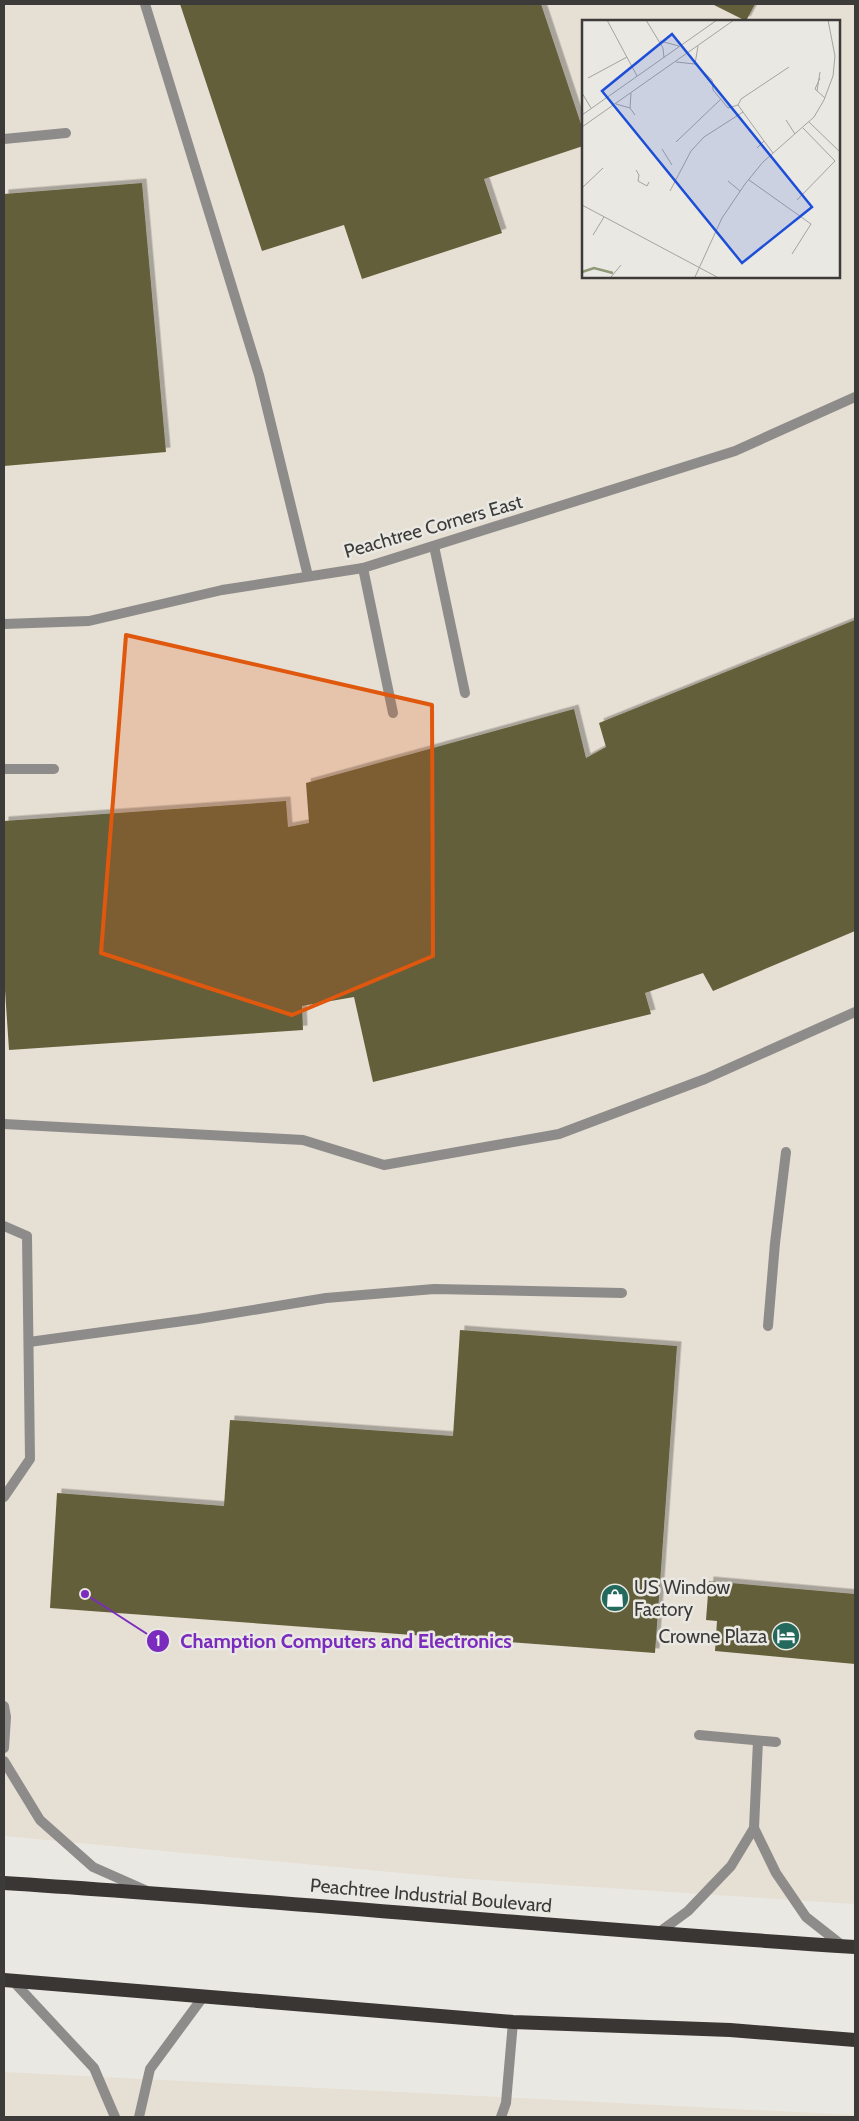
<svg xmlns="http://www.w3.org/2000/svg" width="859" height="2121" viewBox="0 0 859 2121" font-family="Cabin,sans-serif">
<defs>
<filter id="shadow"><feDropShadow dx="4.5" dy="-4.5" stdDeviation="0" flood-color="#0004"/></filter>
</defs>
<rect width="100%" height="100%" fill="#eae8e3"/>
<g fill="#e6dfd3" fill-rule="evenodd">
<path d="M4 4H855V1904L455 1878 4 1836ZM583 21H838V276H583Z"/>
<path d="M4 2072 855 2115V2117H4Z"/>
</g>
<g fill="#635f3b" filter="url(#shadow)">
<path d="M180 4H541L583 130V146L484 179 502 233 362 279 344 225 262 251Z"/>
<path d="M712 4H755L746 21Z"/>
<path d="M142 183 166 452 4 466V194Z"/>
<path d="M855 620V931L713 991 703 973 645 993 651 1014 373 1082 354 997 302 1006 303 1030 9 1050 4 975V821L286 801 288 827 309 823 306 783 574 709 586 758 606 747 599 723Z"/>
<path d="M460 1330 677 1346 655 1653 50 1608 57 1493 224 1506 230 1420 453 1436Z"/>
<path d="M709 1581 855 1594V1664L715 1651 717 1621 706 1620Z"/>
</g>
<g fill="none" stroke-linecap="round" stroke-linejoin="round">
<g stroke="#8e8c8a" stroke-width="10">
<path d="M145 4 259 375 308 576"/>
<path d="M4 139 66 133"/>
<path d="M434 546 465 693"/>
<path d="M363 568 393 713"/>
<path d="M4 769H54"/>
<path d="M4 1124 303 1140 384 1165 559 1134 705 1079 855 1012"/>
<path d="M4 1226 27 1236 30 1459 4 1497"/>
<path d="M768 1326 775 1243 786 1152"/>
<path d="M29 1342 198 1319 326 1298 434 1289 622 1293"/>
<path d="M4 1706 6 1717 4 1748"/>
<path d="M699 1735 776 1742"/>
<path d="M758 1741 754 1828 776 1873 806 1917 843 1946"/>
<path d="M4 1761 40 1820 93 1867 145 1890"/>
<path d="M658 1933 688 1911 731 1866 754 1828"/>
<path d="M13 1981 94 2068 115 2117"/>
<path d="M139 2117 150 2069 203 1997"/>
</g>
<g stroke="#8e8c8a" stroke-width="10">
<path d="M4 624 89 621 222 590 363 568 735 451 855 397"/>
<path d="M501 2117 506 2103 513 2022"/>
</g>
<g stroke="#3a3634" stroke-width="14">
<path d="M4 1883C288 1901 571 1929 855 1947"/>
<path d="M4 1980 513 2022 730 2030 855 2040"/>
</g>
</g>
<path fill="#df580e" fill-opacity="0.2" stroke="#df580e" stroke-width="4" stroke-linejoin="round" d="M126 635 432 705 433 956 292 1015 101 953Z"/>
<defs>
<symbol id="shop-disc" viewBox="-11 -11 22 22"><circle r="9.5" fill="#23695c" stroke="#eae8e3"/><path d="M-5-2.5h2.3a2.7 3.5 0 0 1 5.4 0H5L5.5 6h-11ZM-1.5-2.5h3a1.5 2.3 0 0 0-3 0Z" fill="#fff"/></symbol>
<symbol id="hotel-disc" viewBox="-11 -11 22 22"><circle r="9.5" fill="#23695c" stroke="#eae8e3"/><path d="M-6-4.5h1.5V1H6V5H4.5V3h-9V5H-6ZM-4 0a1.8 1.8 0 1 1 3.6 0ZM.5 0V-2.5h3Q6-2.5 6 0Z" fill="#fff"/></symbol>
</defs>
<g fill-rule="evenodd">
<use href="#shop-disc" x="599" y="1582" width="32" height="32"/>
<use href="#hotel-disc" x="770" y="1620" width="32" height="32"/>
</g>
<g text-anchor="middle" stroke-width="5" stroke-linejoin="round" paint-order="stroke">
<g font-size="19" fill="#3c3b39" stroke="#eae8e3">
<text transform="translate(433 526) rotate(-16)" y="7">Peachtree Corners East</text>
<text transform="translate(431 1895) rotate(5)" y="7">Peachtree Industrial Boulevard</text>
</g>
<g font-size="19" fill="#3c3b39" stroke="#eae8e3" text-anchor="start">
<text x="634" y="1594">US Window<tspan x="634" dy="22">Factory</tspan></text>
<text x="767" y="1643" text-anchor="end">Crowne Plaza</text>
</g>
</g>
<g transform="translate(582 20)">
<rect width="258" height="258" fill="#eae8e3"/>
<path fill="none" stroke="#8f9975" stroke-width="2.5" d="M0 252 12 248 31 253"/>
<path fill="none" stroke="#a4a39f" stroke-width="1" d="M25 0 55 56M64 0 81 28 82 38M78 21 97 26M94 42 113 44 130 60 131 70 146 88 156 85 161 92M113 44 116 26M6 58 45 37M238 58 233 69 243 78M235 71 238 52M0 73 9 88M34 84 48 88 53 95M156 85 159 79 207 47M48 88 49 73M0 95 135 0M204 100 213 114M227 102 258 132M0 107 152 0M94 122 139 79M175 128 182 121 191 133M80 129 90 145M54 150 57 155 56 161 65 166 67 162M167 160 229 204 210 234M146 161 158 171M0 168 21 148M88 171 109 131 122 117 161 92 182 121M215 180 253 141 221 108M0 185 135 257M11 215 22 197M29 257 39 245M113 257 140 198 163 164 181 142 232 97 242 80 251 56 253 36 246 0"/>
<path fill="#1d4ed8" fill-opacity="0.15" stroke="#1d4ed8" stroke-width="2.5" d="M90 14 230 187 160 243 20 71Z"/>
<rect width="258" height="258" fill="none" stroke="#3c3b39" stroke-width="2.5"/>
</g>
<path fill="none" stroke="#7b2cbf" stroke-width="2" d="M85 1594L158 1641"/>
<g fill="#7b2cbf" stroke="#eae8e3" stroke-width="2">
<circle cx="85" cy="1594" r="5"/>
<circle cx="158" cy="1641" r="12"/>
</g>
<g font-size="15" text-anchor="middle" font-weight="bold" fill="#fff">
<text x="158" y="1646">1</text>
</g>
<g font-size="20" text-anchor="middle" font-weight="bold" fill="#7b2cbf" stroke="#eae8e3" stroke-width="5" stroke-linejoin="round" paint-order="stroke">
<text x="346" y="1648">Chamption Computers and Electronics</text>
</g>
<rect width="859" height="2121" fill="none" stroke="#3c3b39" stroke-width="10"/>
</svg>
